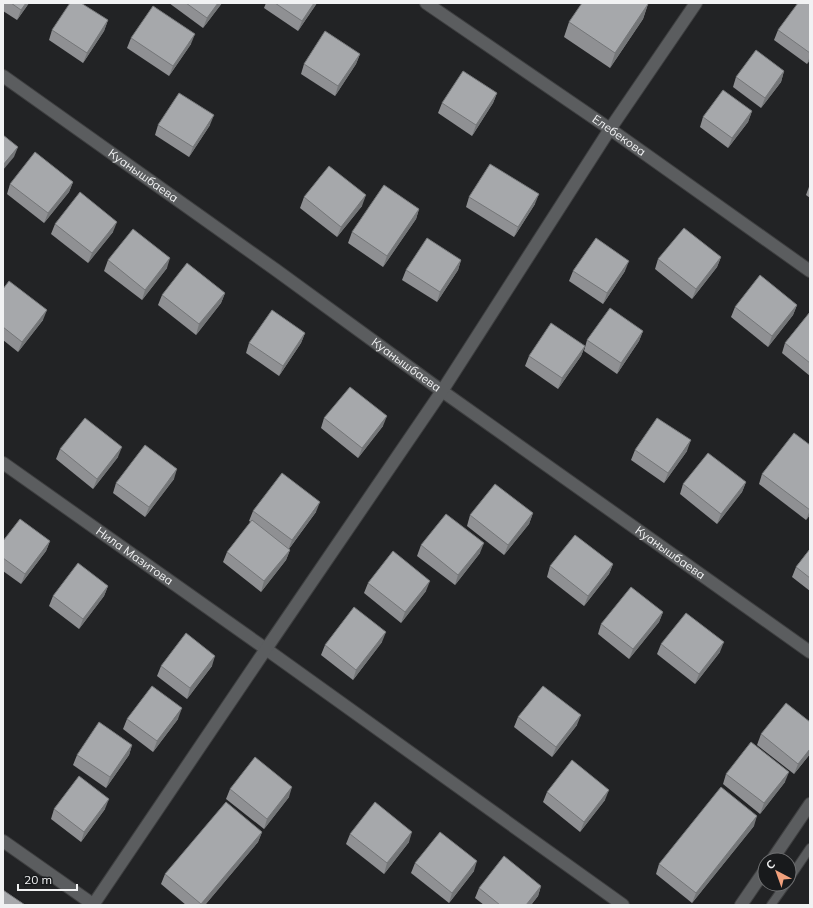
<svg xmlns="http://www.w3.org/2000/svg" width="813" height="908" viewBox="0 0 813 908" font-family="Mulish,sans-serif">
<rect width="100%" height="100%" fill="#222325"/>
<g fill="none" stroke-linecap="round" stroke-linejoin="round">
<defs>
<g id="lane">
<path d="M789 879 810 848"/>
<path d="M771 905 786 884"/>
</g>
<g id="street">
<path id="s1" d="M426 3 610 129 810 271"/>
<path id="s2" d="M3 76 276 270 442 391 810 652"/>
<path id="s3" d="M3 463 266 649 623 905"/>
<path d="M3 841 94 905"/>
<path d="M772 860 810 804"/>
<path d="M93 905 266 649 442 391 610 129 696 3"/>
<path d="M741 905 765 870"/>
</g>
</defs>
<use href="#lane" stroke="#3e3f40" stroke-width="10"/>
<use href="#street" stroke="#3e3f40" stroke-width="14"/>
<use href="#lane" stroke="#5b5d5f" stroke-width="8"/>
<use href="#street" stroke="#5b5d5f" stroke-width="12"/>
</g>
<g fill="#8f9093">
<path d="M3 3H29L17 20 3 11Z"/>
<path d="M169 3H222L203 28Z"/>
<path d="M266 3H317L298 31 264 8Z"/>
<path d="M648 4 643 19 610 68 564 37 569 22Z"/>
<path d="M810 4V60L807 64 774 40 778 30Z"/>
<path d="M108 20 104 31 83 63 49 40 52 30Z"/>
<path d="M131 38 191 44 169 76 127 48Z"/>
<path d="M360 54 356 64 335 96 301 74 304 64Z"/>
<path d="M784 71 781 82 761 108 733 87 736 77Z"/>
<path d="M497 93 493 103 472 136 438 113 442 103Z"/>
<path d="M752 111 748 122 728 148 700 127 703 117Z"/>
<path d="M158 125H210L189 157 155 135Z"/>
<path d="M73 182 69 192 44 223 7 194 10 184Z"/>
<path d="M810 184V198L806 195Z"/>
<path d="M304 197 362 206 337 237 300 208Z"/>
<path d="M469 197 535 204 514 237 466 207Z"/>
<path d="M419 209 416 219 383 267 348 243 352 232Z"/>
<path d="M55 224 113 232 88 263 51 234Z"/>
<path d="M721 257 717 267 692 299 655 269 658 259Z"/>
<path d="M108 260 167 268 142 300 104 271Z"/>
<path d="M461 260 458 270 437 302 402 280 406 270Z"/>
<path d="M573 271H625L603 304 569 281Z"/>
<path d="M3 289 43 320 18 352 3 340Z"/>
<path d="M225 293 221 303 196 335 158 305 162 295Z"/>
<path d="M797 305 793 315 768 347 731 317 735 307Z"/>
<path d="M810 312V376L782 353 785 343Z"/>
<path d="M643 331 639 341 617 374 584 351 587 340Z"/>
<path d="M305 333 301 343 279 376 246 353 249 343Z"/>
<path d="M585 346 581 356 558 389 525 366 529 356Z"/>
<path d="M324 418 383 426 358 458 321 428Z"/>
<path d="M810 445V515L806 520 759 484 762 474Z"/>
<path d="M60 449 118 457 93 489 56 459Z"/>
<path d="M635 450 687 451 664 483 631 460Z"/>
<path d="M174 479 145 517 113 493 116 483Z"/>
<path d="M746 482 742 492 717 524 680 494 683 484Z"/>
<path d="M253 511 316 512 289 549 290 550 286 560 261 592 223 562 227 552 251 522 249 521Z"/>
<path d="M533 513 529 524 504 555 467 526 470 515Z"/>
<path d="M3 541H50L46 551 21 584 3 571Z"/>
<path d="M421 545 480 553 455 585 417 556Z"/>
<path d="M810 549V591L792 577 796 567Z"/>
<path d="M613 564 609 574 584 606 547 577 550 566Z"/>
<path d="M368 583 426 591 401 623 364 593Z"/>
<path d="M108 586 104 596 79 629 49 606 53 596Z"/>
<path d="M663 612 659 622 629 659 598 634 601 624Z"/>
<path d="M382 642 353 680 321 655 325 645Z"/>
<path d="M661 644 720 652 695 684 657 654Z"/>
<path d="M161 666H212L187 699 157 676Z"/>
<path d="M518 717 577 725 552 757 514 727Z"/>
<path d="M127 719H178L153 752 123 729Z"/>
<path d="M761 734 810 754 794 774 757 745Z"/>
<path d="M132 745 129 755 106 788 73 765 77 755Z"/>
<path d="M726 774 785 782 760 814 723 784Z"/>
<path d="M230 789 289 797 264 829 226 799Z"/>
<path d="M547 792 605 800 580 832 543 802Z"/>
<path d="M54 809H105L81 842 51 819Z"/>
<path d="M754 826 692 903 656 874 659 864Z"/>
<path d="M262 832 258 842 205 905H186L161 884 165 874Z"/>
<path d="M350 834 409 842 384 874 346 844Z"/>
<path d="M415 863 474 871 449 903 411 873Z"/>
<path d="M541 886 538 896 531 905H484L475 898 479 888Z"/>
</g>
<g fill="#747678">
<path d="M26 3H29L17 20 21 10Z"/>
<path d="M218 3H222L203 28 207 18Z"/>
<path d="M314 3H317L298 31 302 21Z"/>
<path d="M648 4 643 19 610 68 615 53Z"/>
<path d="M108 20 104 31 83 63 87 53Z"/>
<path d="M195 34 191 44 169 76 173 66Z"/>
<path d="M360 54 356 64 335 96 338 86Z"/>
<path d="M810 56V60L807 64Z"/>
<path d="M784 71 781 82 761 108 765 98Z"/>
<path d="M497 93 493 103 472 136 476 125Z"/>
<path d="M752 111 748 122 728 148 732 138Z"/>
<path d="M214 115 210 125 189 157 193 147Z"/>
<path d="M18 147 14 157 3 170V165Z"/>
<path d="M73 182 69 192 44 223 48 213Z"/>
<path d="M539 194 535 204 514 237 518 227Z"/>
<path d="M366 195 362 206 337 237 341 227Z"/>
<path d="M419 209 416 219 383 267 387 256Z"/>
<path d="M117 222 113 232 88 263 92 253Z"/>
<path d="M721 257 717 267 692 299 696 289Z"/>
<path d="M170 258 167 268 142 300 145 290Z"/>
<path d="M461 260 458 270 437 302 440 292Z"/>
<path d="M629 261 625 271 603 304 607 293Z"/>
<path d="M225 293 221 303 196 335 199 324Z"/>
<path d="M797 305 793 315 768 347 772 336Z"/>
<path d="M47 310 43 320 18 352 22 342Z"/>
<path d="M643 331 639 341 617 374 621 363Z"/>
<path d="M305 333 301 343 279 376 283 366Z"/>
<path d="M585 346 581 356 558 389 562 378Z"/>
<path d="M387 416 383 426 358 458 362 448Z"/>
<path d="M691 440 687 451 664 483 668 473Z"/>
<path d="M122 447 118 457 93 489 97 479Z"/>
<path d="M177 469 174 479 145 517 149 507Z"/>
<path d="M746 482 742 492 717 524 721 514Z"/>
<path d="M320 502 316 512 288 550 292 540Z"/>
<path d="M810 510V515L806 520Z"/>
<path d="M533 513 529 524 504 555 508 545Z"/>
<path d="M50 541 46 551 21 584 25 574Z"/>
<path d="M484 543 480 553 455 585 458 575Z"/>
<path d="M290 550 286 560 261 592 264 581Z"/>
<path d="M613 564 609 574 584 606 588 596Z"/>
<path d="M430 581 426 591 401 623 405 612Z"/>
<path d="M108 586 104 596 79 629 83 619Z"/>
<path d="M663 612 659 622 629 659 633 649Z"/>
<path d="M386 632 382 642 353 680 356 670Z"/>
<path d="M724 642 720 652 695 684 699 674Z"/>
<path d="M215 656 212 666 187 699 190 688Z"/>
<path d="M182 708 178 719 153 752 157 741Z"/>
<path d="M581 715 577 725 552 757 556 747Z"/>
<path d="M132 745 129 755 106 788 110 777Z"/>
<path d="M810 749V754L794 774 798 764Z"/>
<path d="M789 772 785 782 760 814 764 803Z"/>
<path d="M292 787 289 797 264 829 267 819Z"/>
<path d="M609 790 605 800 580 832 584 822Z"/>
<path d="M109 799 105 809 81 842 84 832Z"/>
<path d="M757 816 754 826 692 903 696 893Z"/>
<path d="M262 832 258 842 205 905H200Z"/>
<path d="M412 832 409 842 384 874 387 863Z"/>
<path d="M477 861 474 871 449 903 452 893Z"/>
<path d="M541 886 538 896 531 905H526Z"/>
</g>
<g fill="#a6a8ab" stroke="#747678">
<path d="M11 3H26L21 10Z"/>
<path d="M70 3H81L108 20 87 53 52 30Z"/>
<path d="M186 3H218L207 18Z"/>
<path d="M275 3H314L302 21Z"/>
<path d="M582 3H646L648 4 615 53 569 22Z"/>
<path d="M798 3H809L810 4V53L778 30Z"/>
<path d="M153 6 195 34 173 66 131 38Z"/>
<path d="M325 31 360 54 338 86 304 64Z"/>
<path d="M756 50 784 71 765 98 736 77Z"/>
<path d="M463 71 497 93 476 125 442 103Z"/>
<path d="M723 90 752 111 732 138 703 117Z"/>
<path d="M179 93 214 115 193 147 158 125Z"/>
<path d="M3 135 18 147 3 165Z"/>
<path d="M35 152 73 182 48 213 10 184Z"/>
<path d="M490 164 539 194 518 227 469 197Z"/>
<path d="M329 166 366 195 341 227 304 197Z"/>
<path d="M384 185 419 209 387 256 352 232Z"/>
<path d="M80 192 117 222 92 253 55 224Z"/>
<path d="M684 228 721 257 696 289 658 259Z"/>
<path d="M133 229 170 258 145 290 108 260Z"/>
<path d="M427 238 461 260 440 292 406 270Z"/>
<path d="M596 238 629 261 607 293 573 271Z"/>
<path d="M187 263 225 293 199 324 162 295Z"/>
<path d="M760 275 797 305 772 336 735 307Z"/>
<path d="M9 281 47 310 22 342 3 327V289Z"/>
<path d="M610 308 643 331 621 363 587 340Z"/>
<path d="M272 310 305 333 283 366 249 343Z"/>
<path d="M810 312V363L785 343Z"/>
<path d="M551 323 585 346 562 378 529 356Z"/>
<path d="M350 387 387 416 362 448 324 418Z"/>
<path d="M85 418 122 447 97 479 60 449Z"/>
<path d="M657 418 691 440 668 473 635 450Z"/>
<path d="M794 433 810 445V510L762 474Z"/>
<path d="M145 445 177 469 149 507 116 483Z"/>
<path d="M708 453 746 482 721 514 683 484Z"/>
<path d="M282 473 320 502 292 540 253 511Z"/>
<path d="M495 484 533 513 508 545 470 515Z"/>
<path d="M446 514 484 543 458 575 421 545Z"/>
<path d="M20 519 50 541 25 574 3 558V541Z"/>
<path d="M252 520 290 550 264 581 227 552Z"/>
<path d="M575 535 613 564 588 596 550 566Z"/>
<path d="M810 549V578L796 567Z"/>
<path d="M393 551 430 581 405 612 368 583Z"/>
<path d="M78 563 108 586 83 619 53 596Z"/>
<path d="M631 587 663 612 633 649 601 624Z"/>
<path d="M354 607 386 632 356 670 325 645Z"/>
<path d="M686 613 724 642 699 674 661 644Z"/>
<path d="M186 633 215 656 190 688 161 666Z"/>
<path d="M152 686 182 708 157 741 127 719Z"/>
<path d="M543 686 581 715 556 747 518 717Z"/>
<path d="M786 703 810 722V749L798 764 761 734Z"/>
<path d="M99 722 132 745 110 777 77 755Z"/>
<path d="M751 742 789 772 764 803 726 774Z"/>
<path d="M255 757 292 787 267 819 230 789Z"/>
<path d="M572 760 609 790 584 822 547 792Z"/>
<path d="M79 776 109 799 84 832 54 809Z"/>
<path d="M721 787 757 816 696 893 659 864Z"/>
<path d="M226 802 262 832 201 904 165 874Z"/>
<path d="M375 802 412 832 387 863 350 834Z"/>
<path d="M440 832 477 861 452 893 415 863Z"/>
<path d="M504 856 541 886 526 905H500L479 888Z"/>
<path d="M3 890 25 905H3Z"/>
</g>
<g text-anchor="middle" stroke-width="4" stroke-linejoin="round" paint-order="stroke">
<g font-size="12" fill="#f1f2f3" stroke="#181a1c">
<text dy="4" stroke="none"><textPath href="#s1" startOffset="234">Елебекова</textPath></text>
<text dy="4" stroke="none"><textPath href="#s2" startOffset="172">Куанышбаева</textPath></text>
<text dy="4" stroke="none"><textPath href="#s2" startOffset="496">Куанышбаева</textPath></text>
<text dy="4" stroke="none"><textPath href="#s2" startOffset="820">Куанышбаева</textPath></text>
<text dy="4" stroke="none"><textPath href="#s3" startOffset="161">Нила Мазитова</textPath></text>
</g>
</g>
<rect width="813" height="908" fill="none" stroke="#f1f2f3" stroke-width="8"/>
<g transform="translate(777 872) rotate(319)"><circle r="19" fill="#181a1c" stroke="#6f7072"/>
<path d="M0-3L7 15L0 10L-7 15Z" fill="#f1a17d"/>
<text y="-6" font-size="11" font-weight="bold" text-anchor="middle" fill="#f1f2f3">С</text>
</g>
<path d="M18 884v6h59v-6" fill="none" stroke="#f1f2f3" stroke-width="2"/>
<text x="24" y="884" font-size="12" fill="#f1f2f3" stroke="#181a1c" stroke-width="3" paint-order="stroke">20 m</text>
</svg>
